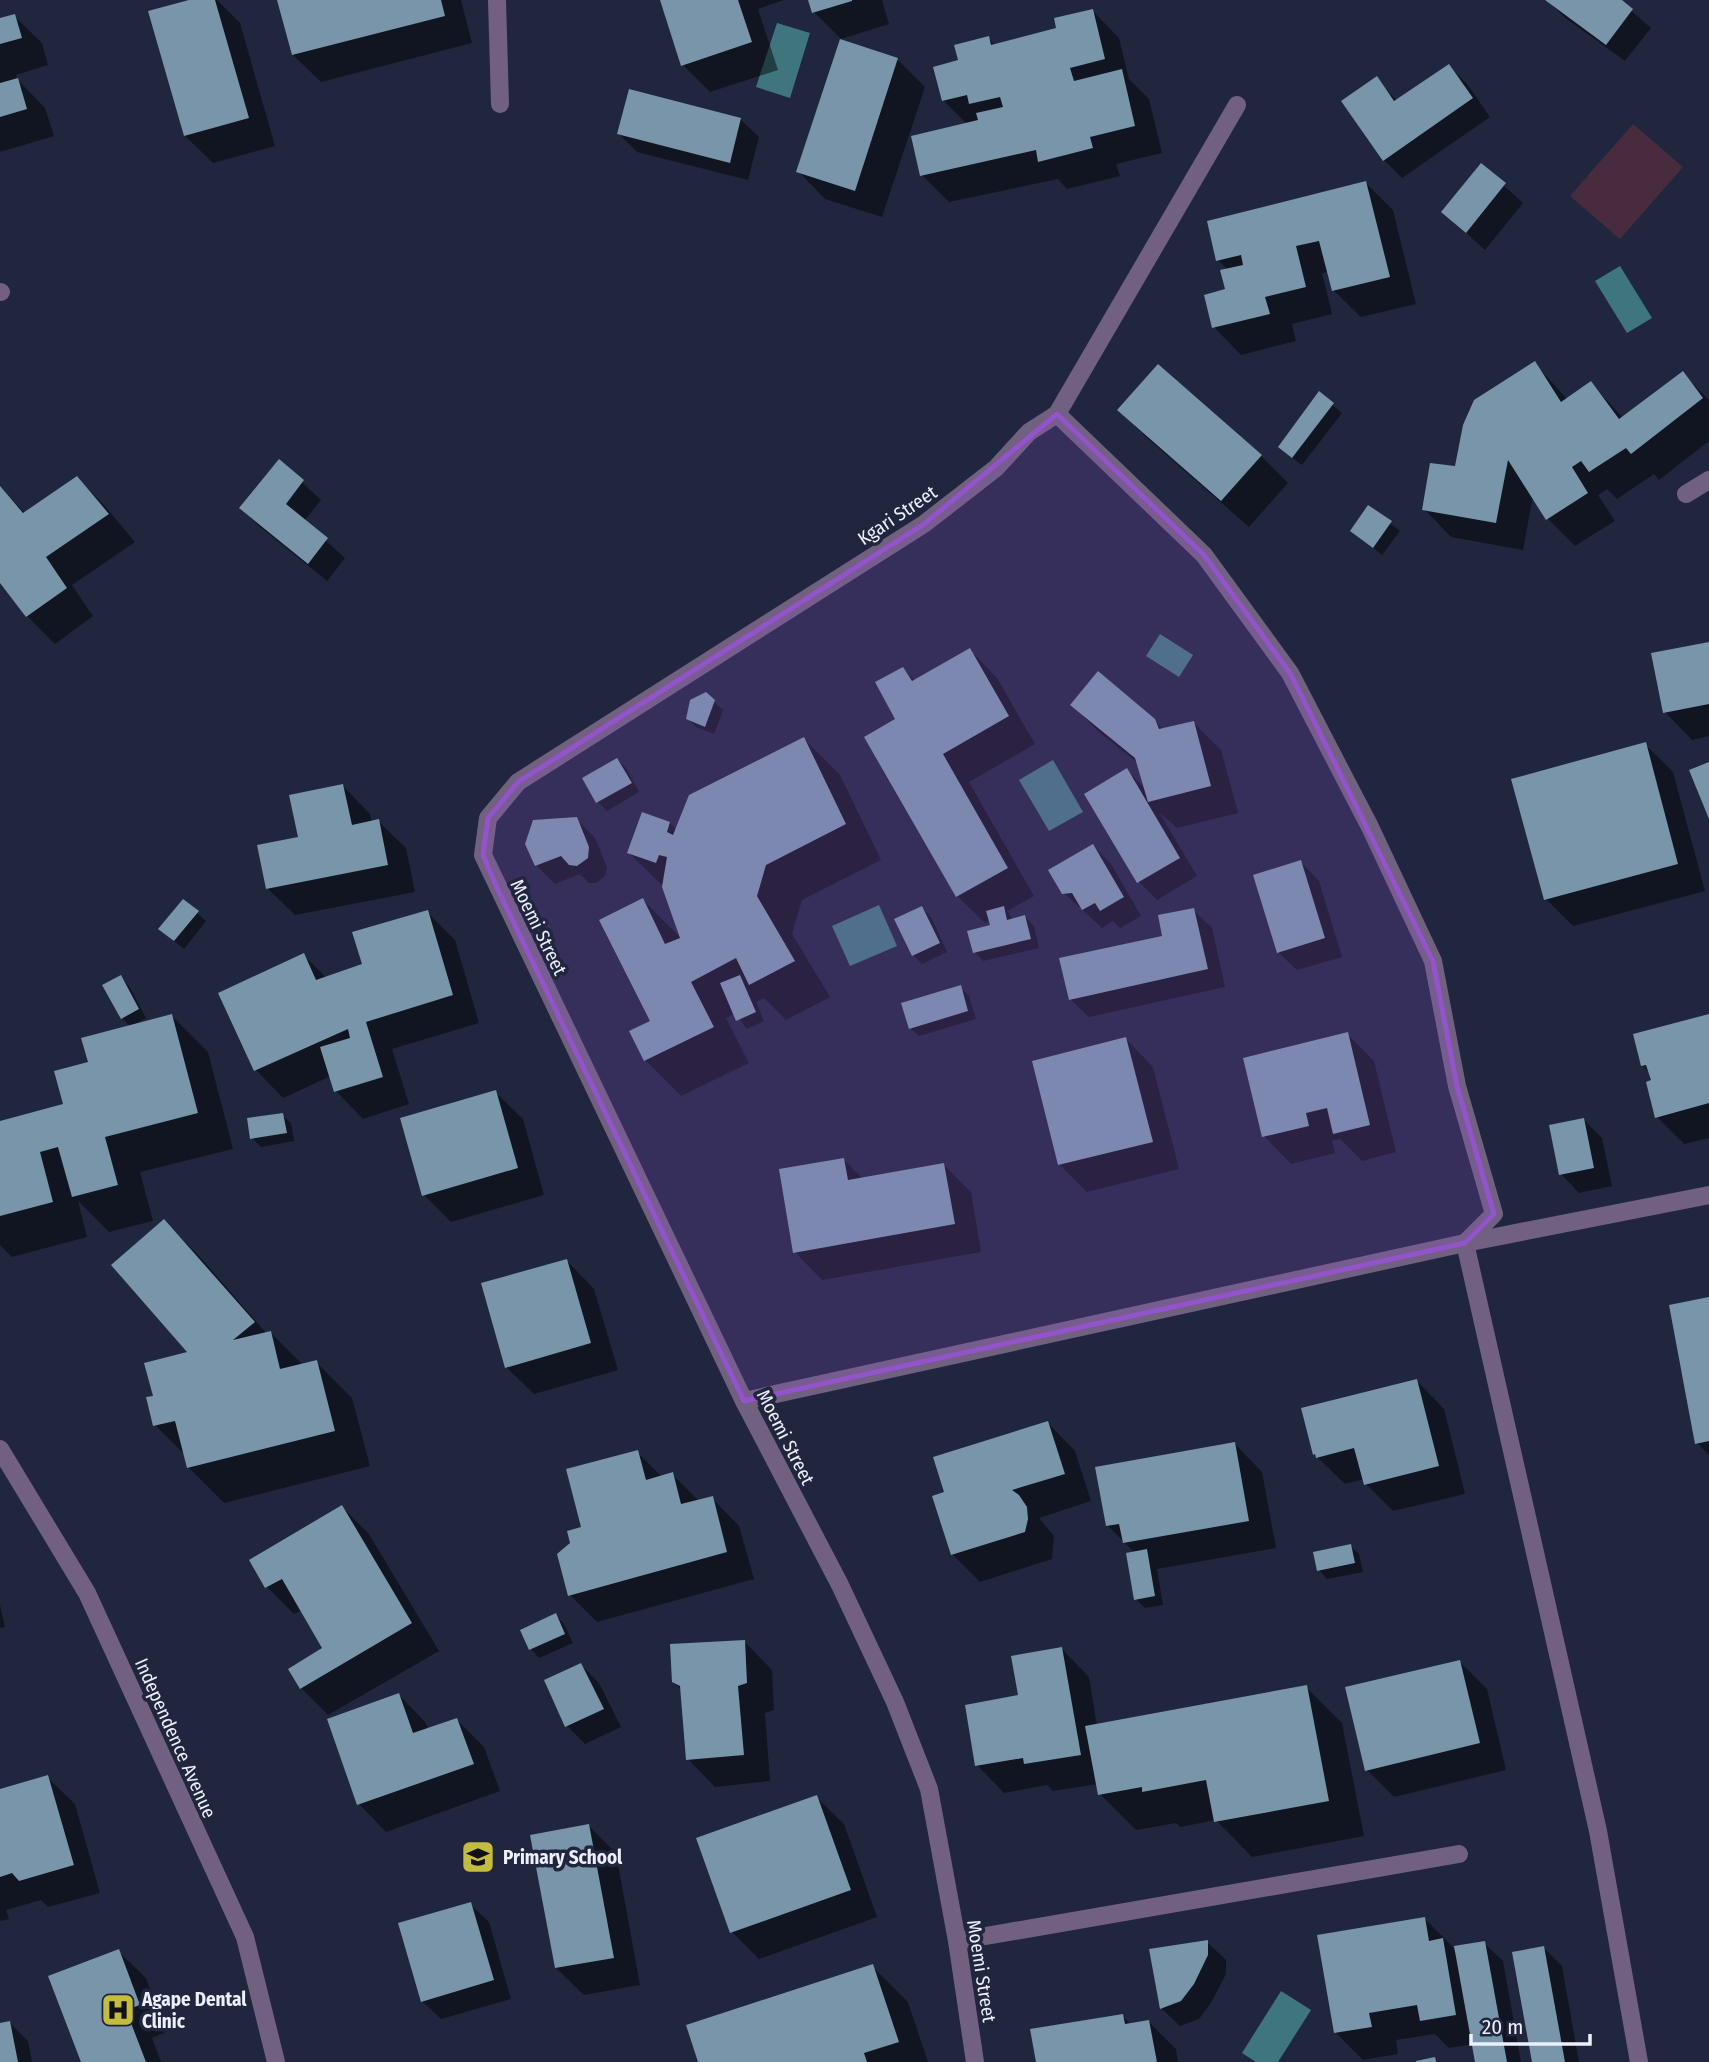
<svg xmlns="http://www.w3.org/2000/svg" width="1709" height="2062" viewBox="0 0 1709 2062" font-family="'Fira Sans Condensed',sans-serif">
<rect width="100%" height="100%" fill="#21263f"/>
<path fill="#482c3d" d="M1633 124 1683 167 1620 239 1570 196Z"/>
<g fill="#3f767d">
<path d="M777 23 810 33 790 98 756 87Z"/>
<path d="M1620 266 1652 318 1627 333 1595 281Z"/>
<path d="M1160 634 1193 655 1179 677 1146 656Z"/>
<path d="M1053 760 1083 812 1049 831 1019 780Z"/>
<path d="M879 905 897 946 850 966 832 926Z"/>
<path d="M1281 1991 1311 2010 1278 2062H1256L1242 2053Z"/>
</g>
<g fill="#0007">
<path d="M195 0H217L240 23 275 146 213 163 185 136Z"/>
<path d="M279 0H461L472 43 321 82 293 55Z"/>
<path d="M662 0H784L758 9 778 70 710 92 683 65Z"/>
<path d="M810 0H882L889 24 841 39 814 12Z"/>
<path d="M1547 0H1619L1651 28 1625 61 1564 17Z"/>
<path d="M1092 10 1119 38 1129 79 1149 99 1162 153 1116 164 1120 176 1067 189 1058 179 949 202 922 175 967 124 943 100 961 62 988 38 995 45 1058 30Z"/>
<path d="M14 16 42 43 48 65 16 75 17 79 45 108 54 136 0 152V20Z"/>
<path d="M897 59 925 87 882 217 825 199 798 171Z"/>
<path d="M1449 66 1467 84 1490 117 1402 178 1384 160 1376 79 1397 101Z"/>
<path d="M740 119 759 137 748 180 637 152 619 134Z"/>
<path d="M1481 165 1523 203 1485 250 1443 212Z"/>
<path d="M1366 183 1393 210 1416 304 1361 317 1333 290 1329 272 1322 273 1332 314 1292 324 1296 341 1241 355 1214 327 1227 291 1228 270 1218 260Z"/>
<path d="M1535 364 1568 400 1591 383 1623 418 1682 373 1709 400V441L1659 480 1654 474 1617 499 1607 489 1598 495 1615 521 1575 546 1548 519 1533 496 1523 550 1451 537 1424 509Z"/>
<path d="M1319 394 1342 413 1302 465 1288 455Z"/>
<path d="M1119 410 1261 456 1288 483 1249 527 1146 437Z"/>
<path d="M279 461 321 500 304 521 345 558 327 581 259 526 241 508Z"/>
<path d="M77 478 104 505 135 542 72 585 93 616 55 644 27 616 0 580V488L25 513Z"/>
<path d="M1369 507 1400 531 1382 555 1352 531Z"/>
<path d="M1709 644V736L1692 740 1665 712Z"/>
<path d="M970 650 997 678 1035 744 969 782 1034 896 1007 911 1013 920 1025 917 1034 926 1039 948 983 961 975 952 992 927 990 920 985 923 957 896 898 719 903 669 915 681Z"/>
<path d="M706 694 723 710 714 734 696 727 688 719Z"/>
<path d="M1072 705 1154 720 1163 729 1194 723 1221 750 1238 813 1177 828 1159 812 1197 876 1157 900 1139 882 1127 770 1146 790 1139 764 1099 732Z"/>
<path d="M804 739 840 775 881 860 802 900 792 934 830 997 786 1020 764 998 756 1002 764 1021 747 1029 735 1013 726 1018 749 1063 681 1096 645 1060 653 1022 643 900 683 940 664 887 629 853 670 823 676 830Z"/>
<path d="M1645 744 1673 772 1705 891 1573 926 1546 899Z"/>
<path d="M617 760 626 768 639 792 607 811 598 802Z"/>
<path d="M343 786 370 814 372 822 378 821 406 848 415 892 295 915 267 888 300 838Z"/>
<path d="M576 819 595 838 607 867 605 876 596 883H589L580 874 555 884 536 865Z"/>
<path d="M1093 846 1111 864 1141 916 1120 928 1113 921 1102 928 1064 893Z"/>
<path d="M1301 862 1319 881 1342 957 1297 970 1278 952Z"/>
<path d="M183 901 206 921 184 949 169 937Z"/>
<path d="M922 908 931 917 947 952 922 964 913 955Z"/>
<path d="M1193 910 1212 928 1225 987 1089 1017 1070 999 1164 937Z"/>
<path d="M427 912 455 940 479 1023 392 1049 409 1104 363 1119 336 1091 331 1076 283 1098 256 1070 220 994 304 956 327 978 364 965Z"/>
<path d="M121 977 129 986 146 1018 134 1025 172 1016 208 1052 233 1149 140 1172 153 1221 109 1232 78 1201 87 1237 12 1257 0 1245V1123L65 1106 90 1064 131 1027 122 1018Z"/>
<path d="M960 987 969 996 976 1019 919 1036 910 1028Z"/>
<path d="M1709 1016V1138L1684 1144 1657 1117 1653 1081 1651 1074 1643 1066Z"/>
<path d="M1347 1034 1374 1061 1396 1152 1362 1161 1340 1139 1332 1141 1335 1153 1291 1164 1264 1136Z"/>
<path d="M1126 1039 1153 1067 1179 1169 1087 1192 1059 1164Z"/>
<path d="M495 1092 523 1119 544 1195 451 1222 424 1195Z"/>
<path d="M282 1115 291 1123 294 1141 261 1147 252 1138Z"/>
<path d="M1584 1120 1602 1138 1612 1186 1579 1193 1561 1174Z"/>
<path d="M844 1160 863 1179 944 1165 971 1192 981 1252 822 1280 795 1252Z"/>
<path d="M164 1221 200 1257 267 1334 271 1333 303 1365 316 1362 352 1398 370 1466 224 1503 188 1467 186 1456 155 1425V1397L191 1353Z"/>
<path d="M567 1261 594 1289 618 1370 534 1394 506 1367Z"/>
<path d="M1709 1299V1455L1697 1443Z"/>
<path d="M1417 1381 1444 1409 1465 1494 1393 1511 1366 1484 1364 1479 1345 1484 1314 1454Z"/>
<path d="M1048 1423 1075 1451 1091 1501 1039 1518 1054 1536 1052 1559 980 1582 952 1554 946 1493Z"/>
<path d="M1235 1444 1262 1472 1276 1548 1157 1569 1163 1605 1145 1608 1136 1599 1135 1553 1108 1526Z"/>
<path d="M637 1452 662 1477 672 1474 699 1501 712 1498 739 1526 754 1579 597 1622 570 1595 572 1544Z"/>
<path d="M342 1507 369 1534 439 1651 328 1715 301 1688 325 1649 302 1610 294 1614 267 1587Z"/>
<path d="M1350 1546 1359 1554 1363 1572 1327 1579 1319 1570Z"/>
<path d="M0 1605 5 1627 0 1628Z"/>
<path d="M556 1615 564 1624 573 1643 539 1658 531 1649 522 1631Z"/>
<path d="M745 1642 772 1670 774 1710 765 1713 770 1781 715 1787 688 1759 682 1690 673 1682Z"/>
<path d="M1062 1649 1089 1677 1097 1726 1306 1687 1342 1723 1364 1836 1252 1857 1216 1820 1180 1827 1176 1823 1136 1830 1100 1794 1098 1784 1053 1791 1047 1785 1004 1793 977 1765 1020 1697Z"/>
<path d="M1460 1662 1487 1689 1506 1770 1394 1797 1367 1770Z"/>
<path d="M581 1665 599 1683 621 1727 585 1744 567 1726Z"/>
<path d="M399 1695 426 1723 428 1730 457 1720 484 1747 500 1791 386 1832 359 1804Z"/>
<path d="M47 1777 75 1804 100 1893 48 1907 41 1900 6 1910 9 1919 0 1921V1790Z"/>
<path d="M816 1797 844 1824 877 1917 759 1959 732 1932Z"/>
<path d="M589 1826 616 1853 640 1985 584 1995 556 1968Z"/>
<path d="M470 1904 489 1922 511 1999 441 2019 422 2001Z"/>
<path d="M1424 1918 1452 1946 1457 1956 1484 1943 1503 1961 1521 2062H1477L1474 2044 1449 2048 1435 2034 1396 2040 1398 2054 1363 2060 1335 2032Z"/>
<path d="M1207 1942 1226 1960V1974L1211 2003 1199 2019 1180 2026 1161 2008Z"/>
<path d="M1544 1948 1562 1966 1579 2062H1533Z"/>
<path d="M118 1951 146 1978 166 2032 152 2038 161 2062H83Z"/>
<path d="M872 1966 908 2002 928 2062H700Z"/>
<path d="M1123 2016 1131 2025 1149 2022 1176 2049 1178 2062H1038Z"/>
<path d="M10 2023 28 2041 32 2062H0V2025Z"/>
</g>
<g fill="#7895aa">
<path d="M189 0H215L249 118 184 136 148 11Z"/>
<path d="M277 0H441L445 16 292 55Z"/>
<path d="M660 0H738L752 42 681 66Z"/>
<path d="M808 0H852V1L812 13Z"/>
<path d="M1545 0H1622L1633 9 1606 45Z"/>
<path d="M1093 9 1105 59 1070 68 1074 81 1122 69 1135 126 1090 137 1093 148 1038 162 1036 150 920 176 911 136 978 120 976 113 1003 107 1000 97 969 104 967 95 942 101 933 67 958 60 954 45 989 36 991 45 1056 28 1054 18Z"/>
<path d="M15 14 22 38 0 44V18Z"/>
<path d="M840 39 898 58 855 191 796 172Z"/>
<path d="M1449 64 1473 98 1383 161 1341 101 1377 76 1394 101Z"/>
<path d="M18 78 27 109 0 117V83Z"/>
<path d="M629 89 741 118 730 163 617 134Z"/>
<path d="M1481 163 1506 183 1466 233 1441 212Z"/>
<path d="M1366 181 1390 277 1332 291 1319 241 1296 246 1306 287 1265 297 1270 314 1212 328 1204 295 1225 289 1220 270 1243 265 1241 255 1216 261 1207 221Z"/>
<path d="M1535 361 1561 402 1591 381 1619 419 1683 371 1703 398 1631 454 1626 448 1589 472 1581 461 1572 467 1588 493 1546 520 1508 460 1496 523 1422 510 1430 463 1455 466 1463 425 1474 400Z"/>
<path d="M1158 364 1262 455 1221 501 1117 410Z"/>
<path d="M1319 391 1334 403 1292 458 1278 447Z"/>
<path d="M279 459 304 480 286 504 328 538 308 564 239 508Z"/>
<path d="M77 476 109 514 46 557 67 588 26 617 0 583V486L23 513Z"/>
<path d="M1368 505 1392 521 1373 548 1350 531Z"/>
<path d="M1709 642V704L1663 713 1651 653Z"/>
<path d="M970 648 1009 716 943 754 1008 868 956 897 864 737 895 719 875 682 903 667 912 681Z"/>
<path d="M1098 671 1155 719 1159 729 1194 721 1211 786 1148 802 1135 758 1070 705Z"/>
<path d="M706 692 715 700 705 727 686 719 690 700Z"/>
<path d="M804 737 846 824 766 865 757 896 795 961 749 985 736 958 691 982 714 1027 644 1061 629 1031 650 1021 599 920 643 898 665 944 680 938 662 887 667 857 659 855 656 863 627 853 642 812 670 822 667 832 673 835 689 795Z"/>
<path d="M1646 742 1678 864 1544 900 1511 779Z"/>
<path d="M617 758 632 783 596 803 582 778Z"/>
<path d="M1709 762V819L1689 770Z"/>
<path d="M1127 768 1180 858 1137 883 1084 794Z"/>
<path d="M343 784 352 825 379 819 388 865 266 889 257 845 298 837 289 795Z"/>
<path d="M577 817 589 847 588 858 577 866 569 865 561 856 535 866 525 844 533 820Z"/>
<path d="M1093 844 1124 897 1100 911 1095 903 1082 910 1072 893 1062 894 1048 870Z"/>
<path d="M1301 860 1325 938 1277 953 1253 875Z"/>
<path d="M183 899 199 911 174 941 158 929Z"/>
<path d="M922 906 940 943 912 956 894 919Z"/>
<path d="M1004 906 1007 920 1025 915 1031 939 973 953 967 931 990 925 986 911Z"/>
<path d="M1194 908 1208 969 1069 1000 1059 958 1162 936 1158 915Z"/>
<path d="M428 910 453 995 366 1022 383 1077 334 1092 320 1047 350 1038 348 1029 254 1071 218 993 304 953 316 980 362 964 352 932Z"/>
<path d="M121 975 139 1009 121 1019 102 985Z"/>
<path d="M740 975 756 1012 736 1021 720 983Z"/>
<path d="M961 985 968 1011 909 1029 901 1003Z"/>
<path d="M172 1014 198 1113 105 1137 118 1185 72 1197 58 1147 40 1152 53 1202 0 1216V1121L63 1104 54 1071 88 1062 81 1038Z"/>
<path d="M1709 1014V1103L1655 1118 1646 1082 1651 1080 1646 1065 1641 1066 1633 1034Z"/>
<path d="M1348 1032 1370 1125 1333 1134 1327 1108 1306 1113 1309 1126 1262 1137 1243 1058Z"/>
<path d="M1126 1037 1153 1142 1058 1165 1032 1061Z"/>
<path d="M496 1090 518 1168 422 1196 400 1118Z"/>
<path d="M283 1113 287 1133 250 1139 247 1118Z"/>
<path d="M1584 1118 1594 1168 1559 1175 1549 1125Z"/>
<path d="M844 1158 848 1180 944 1163 955 1224 793 1253 779 1169Z"/>
<path d="M164 1219 255 1322 233 1340 271 1331 280 1369 317 1360 335 1431 187 1468 175 1421 153 1426 146 1397 153 1396 144 1363 187 1352 111 1265Z"/>
<path d="M567 1259 591 1343 505 1368 481 1283Z"/>
<path d="M1709 1297V1441L1695 1444 1669 1305Z"/>
<path d="M1417 1379 1439 1466 1364 1485 1354 1448 1316 1458 1315 1454 1313 1455 1301 1408Z"/>
<path d="M1048 1421 1065 1474 1012 1490 1019 1495 1027 1507 1028 1519 1025 1532 951 1555 932 1496 944 1492 933 1457Z"/>
<path d="M1235 1442 1249 1521 1123 1543 1119 1524 1106 1526 1095 1467Z"/>
<path d="M638 1450 646 1480 673 1472 681 1504 713 1496 727 1552 568 1596 557 1554 570 1543 567 1531 581 1527 566 1469Z"/>
<path d="M342 1505 412 1623 300 1689 288 1669 322 1648 282 1579 265 1588 249 1560Z"/>
<path d="M1351 1544 1355 1563 1317 1571 1313 1552Z"/>
<path d="M1147 1549 1155 1596 1134 1600 1126 1553Z"/>
<path d="M556 1613 565 1634 529 1650 520 1630Z"/>
<path d="M745 1640 747 1683 738 1686 744 1755 686 1760 680 1686 672 1682 670 1644Z"/>
<path d="M1062 1647 1081 1755 1024 1764 1023 1758 975 1766 965 1705 1018 1695 1011 1656Z"/>
<path d="M1460 1660 1480 1743 1365 1771 1345 1687Z"/>
<path d="M581 1663 604 1709 565 1727 544 1680Z"/>
<path d="M1307 1685 1329 1801 1214 1822 1206 1780 1142 1792V1787L1098 1795 1085 1726Z"/>
<path d="M399 1693 413 1733 457 1718 474 1764 357 1805 327 1719Z"/>
<path d="M48 1775 74 1865 19 1881 12 1873 0 1877V1789Z"/>
<path d="M817 1795 851 1890 730 1933 696 1838Z"/>
<path d="M589 1824 614 1958 555 1968 530 1835Z"/>
<path d="M471 1902 494 1980 421 2002 398 1923Z"/>
<path d="M1425 1917 1429 1941 1443 1938 1456 2015 1420 2021 1417 2005 1369 2013 1372 2027 1334 2033 1317 1935Z"/>
<path d="M1208 1940V1955L1194 1984 1181 2001 1160 2009 1149 1949Z"/>
<path d="M1485 1941 1507 2062H1475L1454 1946Z"/>
<path d="M1544 1946 1565 2062H1532L1512 1952Z"/>
<path d="M119 1949 140 2005 126 2010 146 2062H81L48 1976Z"/>
<path d="M873 1964 899 2042 864 2053 867 2062H698L686 2025Z"/>
<path d="M1123 2014 1125 2024 1149 2020 1157 2062H1036L1030 2029Z"/>
<path d="M10 2021 18 2062H0V2023Z"/>
<path d="M1435 2057 1436 2062H1416V2061Z"/>
</g>
<g fill="none" stroke-linecap="round" stroke-linejoin="round">
<g stroke="#716080" stroke-width="18">
<path d="M497 0 500 104"/>
<path d="M0 292H1"/>
<path d="M1057 414 1204 555 1290 673 1370 827 1433 961 1457 1086 1494 1214 1465 1243 1598 1831 1639 2062"/>
<path d="M1686 494 1709 480"/>
<path d="M744 1401 1465 1243 1709 1195"/>
<path d="M957 1941 1459 1854"/>
<path d="M975 2062 957 1941 929 1789 895 1702 840 1585 744 1401 483 855 488 818 518 782 924 524 996 468 1029 432 1057 414 1237 105"/>
</g>
<path stroke="#716080" stroke-width="18" d="M0 1449 87 1593 245 1937 276 2062"/>
</g>
<path fill="#9253cb" fill-opacity="0.2" stroke="#9253cb" stroke-width="5" stroke-linejoin="round" d="M1057 414 1204 555 1290 673 1433 961 1457 1086 1494 1214 1465 1243 744 1401 497 888 483 855 488 818 518 782 924 524Z"/>
<defs>
<symbol id="school-square" viewBox="-11 -11 22 22"><rect x="-9" y="-9" width="18" height="18" rx="4" fill="#c4bc3e" stroke="#21263f"/><path d="M0-5L7-2L0 1L-7-2ZM-4 1L0 2.5L4 1V4Q0 6-4 4Z" fill="#111"/></symbol>
<symbol id="hospital-square" viewBox="-11 -11 22 22"><rect x="-9" y="-9" width="18" height="18" rx="4" fill="#c4bc3e" stroke="#21263f"/><path d="M-5-5h3v3.5h4V-5h3V5h-3V1.5h-4V5h-3Z" fill="#111"/></symbol>
</defs>
<g fill-rule="evenodd">
<use href="#school-square" x="459" y="1838" width="38" height="38"/>
<use href="#hospital-square" x="99" y="1991" width="38" height="38"/>
</g>
<g text-anchor="middle" stroke-width="7" stroke-linejoin="round" paint-order="stroke">
<g font-size="19" fill="#eceffc" stroke="#21263f">
<text transform="translate(897 515) rotate(-34)" y="7">Kgari Street</text>
<text transform="translate(539 927) rotate(64)" y="7">Moemi Street</text>
<text transform="translate(786 1437) rotate(63)" y="7">Moemi Street</text>
<text transform="translate(176 1738) rotate(66)" y="7">Independence Avenue</text>
<text transform="translate(982 1971) rotate(81)" y="7">Moemi Street</text>
</g>
<g font-size="19" font-weight="bold" fill="#eceffc" stroke="#21263f" text-anchor="start">
<text x="503" y="1864">Primary School</text>
<text x="142" y="2006">Agape Dental<tspan x="142" dy="22">Clinic</tspan></text>
</g>
</g>
<path d="M1471 2034v10h119v-10" fill="none" stroke="#eceffc" stroke-width="3.5"/>
<text x="1482" y="2034" font-size="21" fill="#eceffc" stroke="#21263f" stroke-width="5" paint-order="stroke">20 m</text>
</svg>
